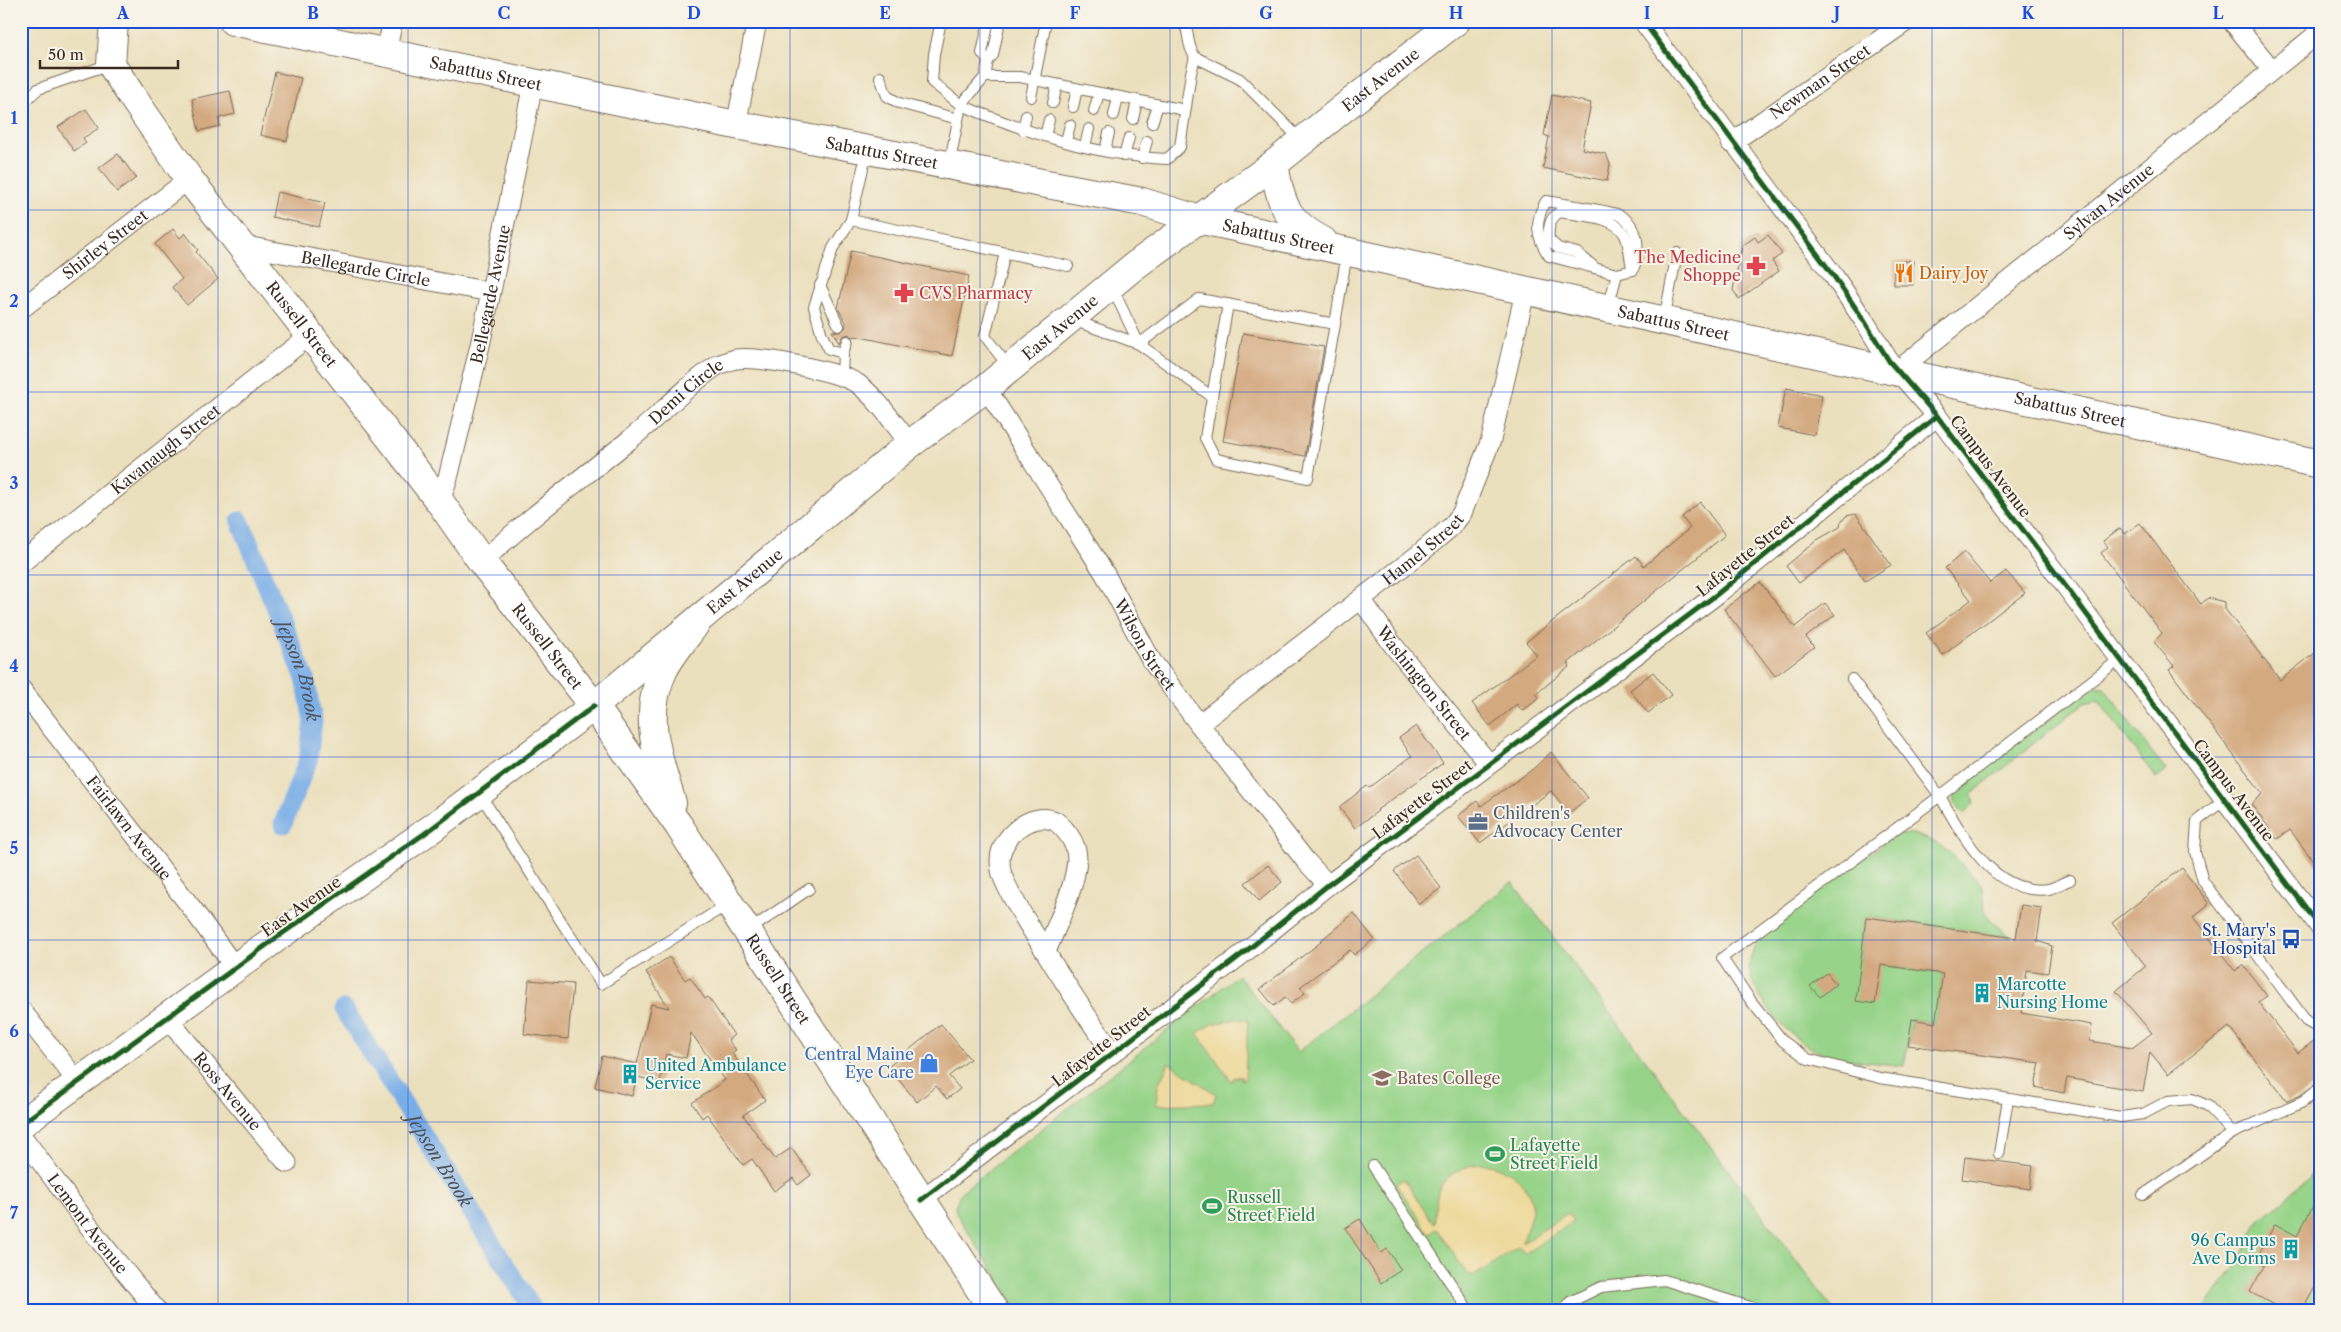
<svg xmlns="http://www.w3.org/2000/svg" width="2341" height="1332" viewBox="0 0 2341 1332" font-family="'Libre Caslon Text',serif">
<rect width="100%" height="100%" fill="#f7f3e8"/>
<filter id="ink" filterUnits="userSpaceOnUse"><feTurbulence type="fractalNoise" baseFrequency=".02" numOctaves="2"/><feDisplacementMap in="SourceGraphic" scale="10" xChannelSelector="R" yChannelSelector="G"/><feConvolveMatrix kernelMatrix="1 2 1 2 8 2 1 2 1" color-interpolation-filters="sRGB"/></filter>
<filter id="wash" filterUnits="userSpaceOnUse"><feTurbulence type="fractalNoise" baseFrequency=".0096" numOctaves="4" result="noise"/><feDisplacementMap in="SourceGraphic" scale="20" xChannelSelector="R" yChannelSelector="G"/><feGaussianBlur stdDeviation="1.12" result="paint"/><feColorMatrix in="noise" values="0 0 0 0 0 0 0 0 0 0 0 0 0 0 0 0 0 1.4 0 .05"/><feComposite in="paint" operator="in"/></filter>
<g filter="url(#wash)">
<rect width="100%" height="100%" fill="#ebe0bd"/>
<g fill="#97d489" stroke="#697f54">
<path d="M2093 687 2104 688 2166 771 2156 778 2098 700 2084 703 1971 794 1974 799 1973 805 1966 812H1962C1953 804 1951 797 1957 787Z"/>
<path d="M1898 833 1913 834 1930 840 1949 851 1983 887 1985 912 1994 924 2011 937 1866 917 1861 962 1943 974 1935 1023 1912 1019 1904 1066C1874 1062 1843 1062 1814 1050 1792 1040 1753 997 1750 972 1748 963 1753 948 1758 940 1769 924 1790 912 1805 901 1836 878 1867 856 1898 833Z"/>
<path d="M1512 882 1834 1311H1019L956 1213 955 1206 961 1192 1238 975 1298 1052Z"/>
<path d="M2320 1161V1311H2204L2238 1262 2260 1220 2308 1179Z"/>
</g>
<g fill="#eeda9e" stroke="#94825e">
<path d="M1238 1019 1248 1020 1245 1079 1242 1080 1241 1076 1233 1078 1232 1082 1197 1033 1212 1024Z"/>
<path d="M1169 1063 1216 1094 1213 1103 1156 1105 1158 1085Z"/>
<path d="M1482 1164C1504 1166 1528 1179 1532 1204 1533 1216 1525 1231 1523 1243L1568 1213 1573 1222 1524 1254 1519 1246 1474 1276 1467 1274 1437 1229 1429 1233 1396 1184 1404 1179 1434 1224C1436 1213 1435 1199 1439 1189 1447 1173 1466 1165 1482 1164Z"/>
</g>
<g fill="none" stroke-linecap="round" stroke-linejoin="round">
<g stroke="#7aaee7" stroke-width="19">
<path id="s1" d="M240 521 305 678 313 721 308 760 283 824"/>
<path id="s2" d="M344 1009 534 1311"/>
</g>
</g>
<g id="blocks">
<g fill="#d3a97f">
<path d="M275 72 301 78 287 141 260 135Z"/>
<path d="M230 91 235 114 219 118 220 126 199 131 192 99Z"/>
<path d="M1552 95 1591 103 1582 149 1606 154 1610 164 1607 181 1543 168 1549 137 1544 135Z"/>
<path d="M86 109 99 128 83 138 86 143 74 151 58 127Z"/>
<path d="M118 154 136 178 117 192 99 168Z"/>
<path d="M277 192 325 203 319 227 272 217Z"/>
<path d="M173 229 180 238 185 233 198 250 196 252 218 279 187 305 172 287 182 279 155 244Z"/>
<path d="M1768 235 1782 254 1772 261 1779 271 1739 299 1733 290 1742 246 1755 237 1758 242Z"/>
<path d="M851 251 969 276 952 356 855 336 852 337 849 334 842 336 839 343 832 331 841 332 846 327V322L838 308Z"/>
<rect x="1894" y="261" width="19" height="24"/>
<path d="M1243 333 1324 347 1305 456 1223 441Z"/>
<path d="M1786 388 1822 395 1815 435 1778 428Z"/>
<path d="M1700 502 1725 535 1568 663 1570 666 1536 694 1540 698 1522 711 1517 704 1490 726 1472 703 1537 655 1526 642 1636 556 1644 566 1690 528 1682 517Z"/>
<path d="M1856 514 1891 565 1865 581 1844 550 1799 583 1786 566 1817 540 1840 527 1841 522 1846 516Z"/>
<path d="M2140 523 2201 604 2208 598 2225 602V609L2280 680 2320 649V870L2290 830 2277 839 2251 804 2263 794 2169 670 2174 666 2154 642 2162 633 2101 553 2108 547 2103 541 2120 528 2125 534Z"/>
<path d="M1964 552 1990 583 2006 571 2025 593 1943 655 1926 633 1971 600 1945 568Z"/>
<path d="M1760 582 1795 627 1825 603 1835 615 1806 637 1814 647 1775 676 1724 609Z"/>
<path d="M1653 672 1671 695 1648 713 1630 690Z"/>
<path d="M1416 726 1443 763 1377 810 1378 811 1355 828 1339 807 1367 786 1369 788 1412 756 1399 738Z"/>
<path d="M1551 752 1588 798 1569 813 1551 791 1480 843 1458 816 1477 801 1481 806 1533 769Z"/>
<path d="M1416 855 1441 888 1419 904 1394 871Z"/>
<path d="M1268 865 1282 882 1259 901 1245 883Z"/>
<path d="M2182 868 2209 904 2193 917 2235 971 2243 965 2267 996 2258 1002 2298 1053 2320 1036V1081L2299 1096 2287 1101 2229 1027 2168 1074 2150 1052 2143 1092 2067 1078 2064 1093 2035 1087 2040 1063 1908 1045 1912 1019 1935 1023 1943 974 1881 965 1875 1004 1856 1001 1866 917 2016 938 2021 905 2042 908 2037 941 2052 946 2048 973 2027 970 2021 1013 2092 1025 2090 1041 2132 1048 2152 1033 2116 991 2146 966 2112 923Z"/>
<path d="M1354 913 1374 939 1354 955 1350 950 1300 987 1305 993 1291 1004 1285 997 1274 1006 1260 989 1321 942 1320 941Z"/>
<path d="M669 957 685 980 690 977 705 999 708 997 734 1035 728 1040 736 1050 732 1053 765 1100 743 1115 775 1159 791 1148 811 1175 798 1185 793 1178 774 1191 752 1159 743 1165 707 1114 702 1118 692 1103 725 1080 691 1033 686 1058 666 1054 660 1082 637 1077 632 1096 595 1087 602 1056 637 1064 651 1004 669 1008 646 972Z"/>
<path d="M1827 973 1836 984 1820 997 1810 986Z"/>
<path d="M529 980 573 984 568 1039 524 1034Z"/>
<path d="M941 1024 970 1059 949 1076 960 1089 947 1099 936 1086 917 1102 888 1067Z"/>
<path d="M1965 1157 2033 1166 2030 1189 1962 1179Z"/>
<path d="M2320 1193V1278L2302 1311H2285L2250 1292 2264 1266 2255 1261 2275 1224 2297 1236Z"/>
<path d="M1360 1219 1381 1253 1387 1249 1401 1270 1381 1283 1345 1228Z"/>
</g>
</g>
</g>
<g filter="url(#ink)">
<use href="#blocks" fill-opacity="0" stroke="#796a56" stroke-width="1"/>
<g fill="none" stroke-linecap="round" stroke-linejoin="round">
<defs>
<g id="lane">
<path d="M941 21 934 54 932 82 961 105 985 77H1020L1185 110"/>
<path d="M1183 21C1191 34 1185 42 1195 57"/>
<path d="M988 61 982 53 989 21"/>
<path d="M880 77 887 96 899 103 958 119"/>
<path d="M985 77 988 61 993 55 1000 21"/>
<path d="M1031 97 1046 21"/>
<path d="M1053 103 1057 85"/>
<path d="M21 105 38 89 110 64"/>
<path d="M1073 107 1077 89"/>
<path d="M1094 111 1099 93"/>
<path d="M1114 115 1118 97"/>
<path d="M1133 119 1137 101"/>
<path d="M1152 123 1158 105"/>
<path d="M1023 130 1026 116"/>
<path d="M1045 136 1049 120"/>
<path d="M1066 141 1070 125"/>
<path d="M1085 146 1089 129"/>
<path d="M867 151 851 220 1068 266"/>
<path d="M1105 151 1109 133"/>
<path d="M1124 156 1129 138"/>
<path d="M1142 158 1147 141"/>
<path d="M949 166 961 105C1026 132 1095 156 1167 159L1180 147 1191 73 1195 57 1240 79 1301 140"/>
<path d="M1546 201C1561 204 1609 210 1619 215 1641 227 1640 251 1633 270L1617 274 1549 256C1536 237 1534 221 1546 201Z"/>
<path d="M1005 253 985 336 1010 369"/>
<path d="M1593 266 1577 253 1558 248 1549 240C1548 228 1549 218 1560 212 1580 216 1614 215 1625 235 1630 245 1629 259 1633 270"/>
<path d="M820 285 839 326"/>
<path d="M1112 287 1139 344"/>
<path d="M1228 304 1205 438 1216 459 1308 478 1335 324"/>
<path d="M1608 308 1617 274"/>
<path d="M1073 320 1139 344 1211 396"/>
<path d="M1664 320 1677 253"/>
<path d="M1139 344 1199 299 1335 324 1347 253"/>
<path d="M843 353 829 349 822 335 814 307 833 248 851 220"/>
<path d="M842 376 843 353 847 341"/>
<path d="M1852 679 1940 796 2120 659"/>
<path d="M480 794 601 984 728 904"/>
<path d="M2225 799 2197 821 2195 852 2203 881 2306 1021 2320 1029"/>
<path d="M2070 880C2064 882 2056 887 2049 889 1994 897 1962 835 1940 796L1722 958 1751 1001 1783 1041 1808 1059 1880 1078 2121 1117 2143 1114 2168 1101 2192 1099 2208 1106 2233 1133"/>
<path d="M748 931 809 889"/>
<path d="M1999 1154 2008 1099"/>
<path d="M1373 1166 1469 1311"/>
<path d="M2143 1195 2233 1133 2303 1102 2320 1088"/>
<path d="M1564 1311 1570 1302 1601 1287 1664 1280 1763 1311"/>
</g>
<g id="street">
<path d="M1643 21 1833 275 1865 322 1889 361 1937 416 2067 588 2320 927"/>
<path d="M2232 21 2272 70"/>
<path d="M386 52 393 21"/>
<path d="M736 125 757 21"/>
<path id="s3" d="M1731 143 1907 21"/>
<path id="s4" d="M240 245 490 292"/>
<path id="s5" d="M21 309 189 179"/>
<path id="s6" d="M1897 371 2320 32"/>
<path id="s7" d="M986 388 1105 574 1151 660 1199 724 1305 860 1328 885"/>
<path id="s8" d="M440 502 449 474 481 341 533 84"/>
<path id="s9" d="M482 562C528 518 579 481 628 441 659 417 685 386 718 365 723 363 731 360 736 359 759 356 839 371 858 384 878 399 894 424 910 444"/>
<path id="s10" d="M21 563 309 336"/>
<path id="s11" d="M1361 599 1393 645 1489 764"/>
<path id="s12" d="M21 689 191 907 236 969"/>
<path id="s13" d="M1199 724 1418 555 1452 526 1462 513 1491 440 1525 292"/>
<path d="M1046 952C1057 923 1075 890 1077 859 1077 849 1074 842 1068 834 1065 830 1060 824 1055 821 1032 810 1000 837 1000 860 1000 867 1002 876 1005 882 1018 911 1037 937 1053 964 1072 993 1091 1025 1113 1052"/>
<path d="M21 1010 78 1082"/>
<path id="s14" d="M167 1018 287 1163"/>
<path id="s15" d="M21 1135 100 1241 157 1311"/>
<path d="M921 1200 1245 952 1328 885 1716 595 1937 416"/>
</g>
<g id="secondary">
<path id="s16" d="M21 1124 283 933 431 829 594 706 910 444 986 388 1133 267 1274 164 1341 110 1456 21"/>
</g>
<g id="primary">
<path id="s17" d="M114 21 111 64 131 95 189 179 440 502 482 562 594 706 679 826 994 1311"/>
<path id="s18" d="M233 21 736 125 1142 202 1197 219 1249 230 2320 464"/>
<path d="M1274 164C1281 204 1285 221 1323 241"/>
<path d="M672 803C658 757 641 716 664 669 673 652 688 635 699 619"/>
</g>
</defs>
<use href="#lane" stroke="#796a56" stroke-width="12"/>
<use href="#street" stroke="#796a56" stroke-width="21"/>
<use href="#secondary" stroke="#796a56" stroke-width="30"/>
<use href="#primary" stroke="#796a56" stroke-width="30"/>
<use href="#lane" stroke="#fff" stroke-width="10"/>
<use href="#street" stroke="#fff" stroke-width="19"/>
<use href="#secondary" stroke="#fff" stroke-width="28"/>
<use href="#primary" stroke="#fff" stroke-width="28"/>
<defs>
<g id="cycleway">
<path d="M1643 21 1833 275 1865 322 1889 361 1937 416 2067 588 2320 927"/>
<path d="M21 1124 283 933 431 829 594 706"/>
<path d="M921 1200 1245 952 1328 885 1716 595 1937 416"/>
</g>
</defs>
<use href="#cycleway" stroke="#f7f3e8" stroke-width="8"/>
<use href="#cycleway" stroke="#1b5e20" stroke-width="5"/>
</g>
</g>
<path fill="none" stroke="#1d4ed8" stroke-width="1" stroke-opacity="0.55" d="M218 21V1311M408 21V1311M599 21V1311M790 21V1311M980 21V1311M1170 21V1311M1361 21V1311M1552 21V1311M1742 21V1311M1932 21V1311M2123 21V1311M21 210H2320M21 392H2320M21 575H2320M21 757H2320M21 940H2320M21 1122H2320"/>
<defs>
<symbol id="pharmacy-bare" viewBox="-9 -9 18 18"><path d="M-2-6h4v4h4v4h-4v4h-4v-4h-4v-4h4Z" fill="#e0444e" stroke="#f7f3e8" stroke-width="2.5" paint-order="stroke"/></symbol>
<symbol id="restaurant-bare" viewBox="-9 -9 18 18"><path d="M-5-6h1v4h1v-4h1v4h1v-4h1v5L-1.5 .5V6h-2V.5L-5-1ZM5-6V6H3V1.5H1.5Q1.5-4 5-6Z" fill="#e8710a" stroke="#f7f3e8" stroke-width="2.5" paint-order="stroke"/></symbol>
<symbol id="office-bare" viewBox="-9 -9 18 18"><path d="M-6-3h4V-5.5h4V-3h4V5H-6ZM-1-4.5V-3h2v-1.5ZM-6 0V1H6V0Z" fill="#5c6f8a" stroke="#f7f3e8" stroke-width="2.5" paint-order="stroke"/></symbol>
<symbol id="bus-bare" viewBox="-9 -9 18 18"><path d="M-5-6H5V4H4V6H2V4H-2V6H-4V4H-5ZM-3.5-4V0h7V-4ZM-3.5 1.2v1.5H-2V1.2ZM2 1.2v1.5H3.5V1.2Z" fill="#1a4fb4" stroke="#f7f3e8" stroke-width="2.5" paint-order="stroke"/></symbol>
<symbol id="building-bare" viewBox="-9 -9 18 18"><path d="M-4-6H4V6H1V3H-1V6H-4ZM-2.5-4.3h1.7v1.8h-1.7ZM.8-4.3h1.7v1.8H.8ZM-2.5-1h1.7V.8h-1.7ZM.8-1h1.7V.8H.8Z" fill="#0f9aa8" stroke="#f7f3e8" stroke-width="2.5" paint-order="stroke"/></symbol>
<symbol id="shop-bare" viewBox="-9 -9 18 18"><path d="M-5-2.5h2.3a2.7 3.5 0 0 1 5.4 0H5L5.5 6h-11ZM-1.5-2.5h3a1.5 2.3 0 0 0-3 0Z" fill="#3f7fe0" stroke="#f7f3e8" stroke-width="2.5" paint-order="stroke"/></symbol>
<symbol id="university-bare" viewBox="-9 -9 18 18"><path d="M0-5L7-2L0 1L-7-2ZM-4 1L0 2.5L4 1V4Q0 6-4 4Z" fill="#8d6e63" stroke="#f7f3e8" stroke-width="2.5" paint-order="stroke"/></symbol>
<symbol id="stadium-bare" viewBox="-9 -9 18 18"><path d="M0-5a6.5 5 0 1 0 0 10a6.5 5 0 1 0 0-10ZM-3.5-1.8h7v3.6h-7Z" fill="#2e9e5b" stroke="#f7f3e8" stroke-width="2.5" paint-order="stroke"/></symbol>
</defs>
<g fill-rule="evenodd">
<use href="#pharmacy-bare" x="1742" y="252" width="28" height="28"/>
<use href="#restaurant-bare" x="1890" y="259" width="28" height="28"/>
<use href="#pharmacy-bare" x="890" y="279" width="28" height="28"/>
<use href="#office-bare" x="1464" y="808" width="28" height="28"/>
<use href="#bus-bare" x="2277" y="925" width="28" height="28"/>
<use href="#building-bare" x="1968" y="979" width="28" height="28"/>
<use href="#shop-bare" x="915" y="1049" width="28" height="28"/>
<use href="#building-bare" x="616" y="1060" width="28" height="28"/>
<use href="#university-bare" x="1368" y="1064" width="28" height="28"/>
<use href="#stadium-bare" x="1481" y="1140" width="28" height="28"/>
<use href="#stadium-bare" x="1198" y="1192" width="28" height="28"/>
<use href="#building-bare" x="2277" y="1235" width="28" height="28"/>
</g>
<g text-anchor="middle" stroke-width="4" stroke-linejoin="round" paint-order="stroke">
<g font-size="16" fill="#3b2a1e" stroke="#f7f3e8">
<text dy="6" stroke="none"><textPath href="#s18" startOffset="258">Sabattus Street</textPath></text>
<text dy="6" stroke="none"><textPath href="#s16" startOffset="1715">East Avenue</textPath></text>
<text dy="6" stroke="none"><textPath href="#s3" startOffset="108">Newman Street</textPath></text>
<text dy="6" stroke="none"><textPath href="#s18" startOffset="662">Sabattus Street</textPath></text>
<text dy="6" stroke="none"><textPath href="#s6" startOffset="271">Sylvan Avenue</textPath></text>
<text dy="6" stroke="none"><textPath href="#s18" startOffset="1068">Sabattus Street</textPath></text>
<text dy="6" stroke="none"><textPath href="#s5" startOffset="106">Shirley Street</textPath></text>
<text dy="6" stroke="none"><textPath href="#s4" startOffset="128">Bellegarde Circle</textPath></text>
<text dy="6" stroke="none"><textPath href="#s8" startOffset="214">Bellegarde Avenue</textPath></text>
<text dy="6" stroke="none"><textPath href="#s18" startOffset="1472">Sabattus Street</textPath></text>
<text dy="6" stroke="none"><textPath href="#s17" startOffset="366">Russell Street</textPath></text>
<text dy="6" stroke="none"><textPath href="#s16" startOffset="1310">East Avenue</textPath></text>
<text dy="6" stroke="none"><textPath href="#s9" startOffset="266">Demi Circle</textPath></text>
<text dy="6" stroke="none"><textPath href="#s18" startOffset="1878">Sabattus Street</textPath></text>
<text dy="6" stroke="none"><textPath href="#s10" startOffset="184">Kavanaugh Street</textPath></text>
<text transform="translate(1991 466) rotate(53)" y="6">Campus Avenue</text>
<text dy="6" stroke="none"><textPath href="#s13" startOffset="284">Hamel Street</textPath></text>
<text transform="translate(1745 555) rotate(-39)" y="6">Lafayette Street</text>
<text dy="6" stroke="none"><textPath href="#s16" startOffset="905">East Avenue</textPath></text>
<text dy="6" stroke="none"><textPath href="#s7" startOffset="302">Wilson Street</textPath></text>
<text dy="6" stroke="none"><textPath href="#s17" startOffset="771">Russell Street</textPath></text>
<text dy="6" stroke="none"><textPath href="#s11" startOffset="105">Washington Street</textPath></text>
<text transform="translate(2234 790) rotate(53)" y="6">Campus Avenue</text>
<text transform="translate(1422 799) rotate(-37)" y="6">Lafayette Street</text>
<text dy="6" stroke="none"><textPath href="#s12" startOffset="176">Fairlawn Avenue</textPath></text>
<text transform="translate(301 906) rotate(-35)" y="6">East Avenue</text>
<text dy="6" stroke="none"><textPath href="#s17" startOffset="1176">Russell Street</textPath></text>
<text transform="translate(1101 1046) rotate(-38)" y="6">Lafayette Street</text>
<text dy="6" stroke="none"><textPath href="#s14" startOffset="95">Ross Avenue</textPath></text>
<text dy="6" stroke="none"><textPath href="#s15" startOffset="111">Lemont Avenue</textPath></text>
</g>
<g font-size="16" fill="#be3a42" stroke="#f7f3e8" text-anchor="end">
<text x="1741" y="263">The Medicine<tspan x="1741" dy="18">Shoppe</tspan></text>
<text x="919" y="299" text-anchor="start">CVS Pharmacy</text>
</g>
<g font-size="16" fill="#c56008" stroke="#f7f3e8" text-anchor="start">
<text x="1919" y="279">Dairy Joy</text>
</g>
<g font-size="16" fill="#4e5e75" stroke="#f7f3e8" text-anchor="start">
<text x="1493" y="819">Children's<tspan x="1493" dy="18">Advocacy Center</tspan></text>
</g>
<g font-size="16" fill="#164399" stroke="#f7f3e8" text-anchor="end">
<text x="2276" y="936">St. Mary's<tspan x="2276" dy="18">Hospital</tspan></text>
</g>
<g font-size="16" fill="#0d838f" stroke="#f7f3e8" text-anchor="start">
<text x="1997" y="990">Marcotte<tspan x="1997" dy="18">Nursing Home</tspan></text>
<text x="645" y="1071">United Ambulance<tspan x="645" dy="18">Service</tspan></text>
<text x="2276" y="1246" text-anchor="end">96 Campus<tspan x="2276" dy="18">Ave Dorms</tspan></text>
</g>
<g font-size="16" fill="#366cbe" stroke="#f7f3e8" text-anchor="end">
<text x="914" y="1060">Central Maine<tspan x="914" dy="18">Eye Care</tspan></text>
</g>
<g font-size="16" fill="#785e54" stroke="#f7f3e8" text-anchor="start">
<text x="1397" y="1084">Bates College</text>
</g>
<g font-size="16" fill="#27864d" stroke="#f7f3e8" text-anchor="start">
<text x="1510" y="1151">Lafayette<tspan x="1510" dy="18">Street Field</tspan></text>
<text x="1227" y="1203">Russell<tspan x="1227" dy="18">Street Field</tspan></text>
</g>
<g font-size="18" font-style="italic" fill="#4e525a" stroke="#f7f3e8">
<text dy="6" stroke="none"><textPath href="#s1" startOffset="161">Jepson Brook</textPath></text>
<text dy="6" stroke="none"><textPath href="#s2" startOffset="179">Jepson Brook</textPath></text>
</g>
</g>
<rect width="2341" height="1332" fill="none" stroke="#f7f3e8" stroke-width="55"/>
<path d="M40 60v8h138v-8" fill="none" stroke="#3b2a1e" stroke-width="2.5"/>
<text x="48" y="60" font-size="15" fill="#3b2a1e" stroke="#f7f3e8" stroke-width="4" paint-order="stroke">50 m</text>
<rect x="28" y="28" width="2286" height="1276" fill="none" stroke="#1d4ed8" stroke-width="2"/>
<g font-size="16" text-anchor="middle" font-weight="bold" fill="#1d4ed8">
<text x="123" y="19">A</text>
<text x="313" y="19">B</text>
<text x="504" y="19">C</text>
<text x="694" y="19">D</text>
<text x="885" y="19">E</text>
<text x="1075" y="19">F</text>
<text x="1266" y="19">G</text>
<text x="1456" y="19">H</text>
<text x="1647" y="19">I</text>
<text x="1837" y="19">J</text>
<text x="2028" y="19">K</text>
<text x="2218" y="19">L</text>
<text x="14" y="124">1</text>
<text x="14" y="307">2</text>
<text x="14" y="489">3</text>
<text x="14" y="672">4</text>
<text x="14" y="854">5</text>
<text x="14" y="1037">6</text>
<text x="14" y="1219">7</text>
</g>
</svg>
